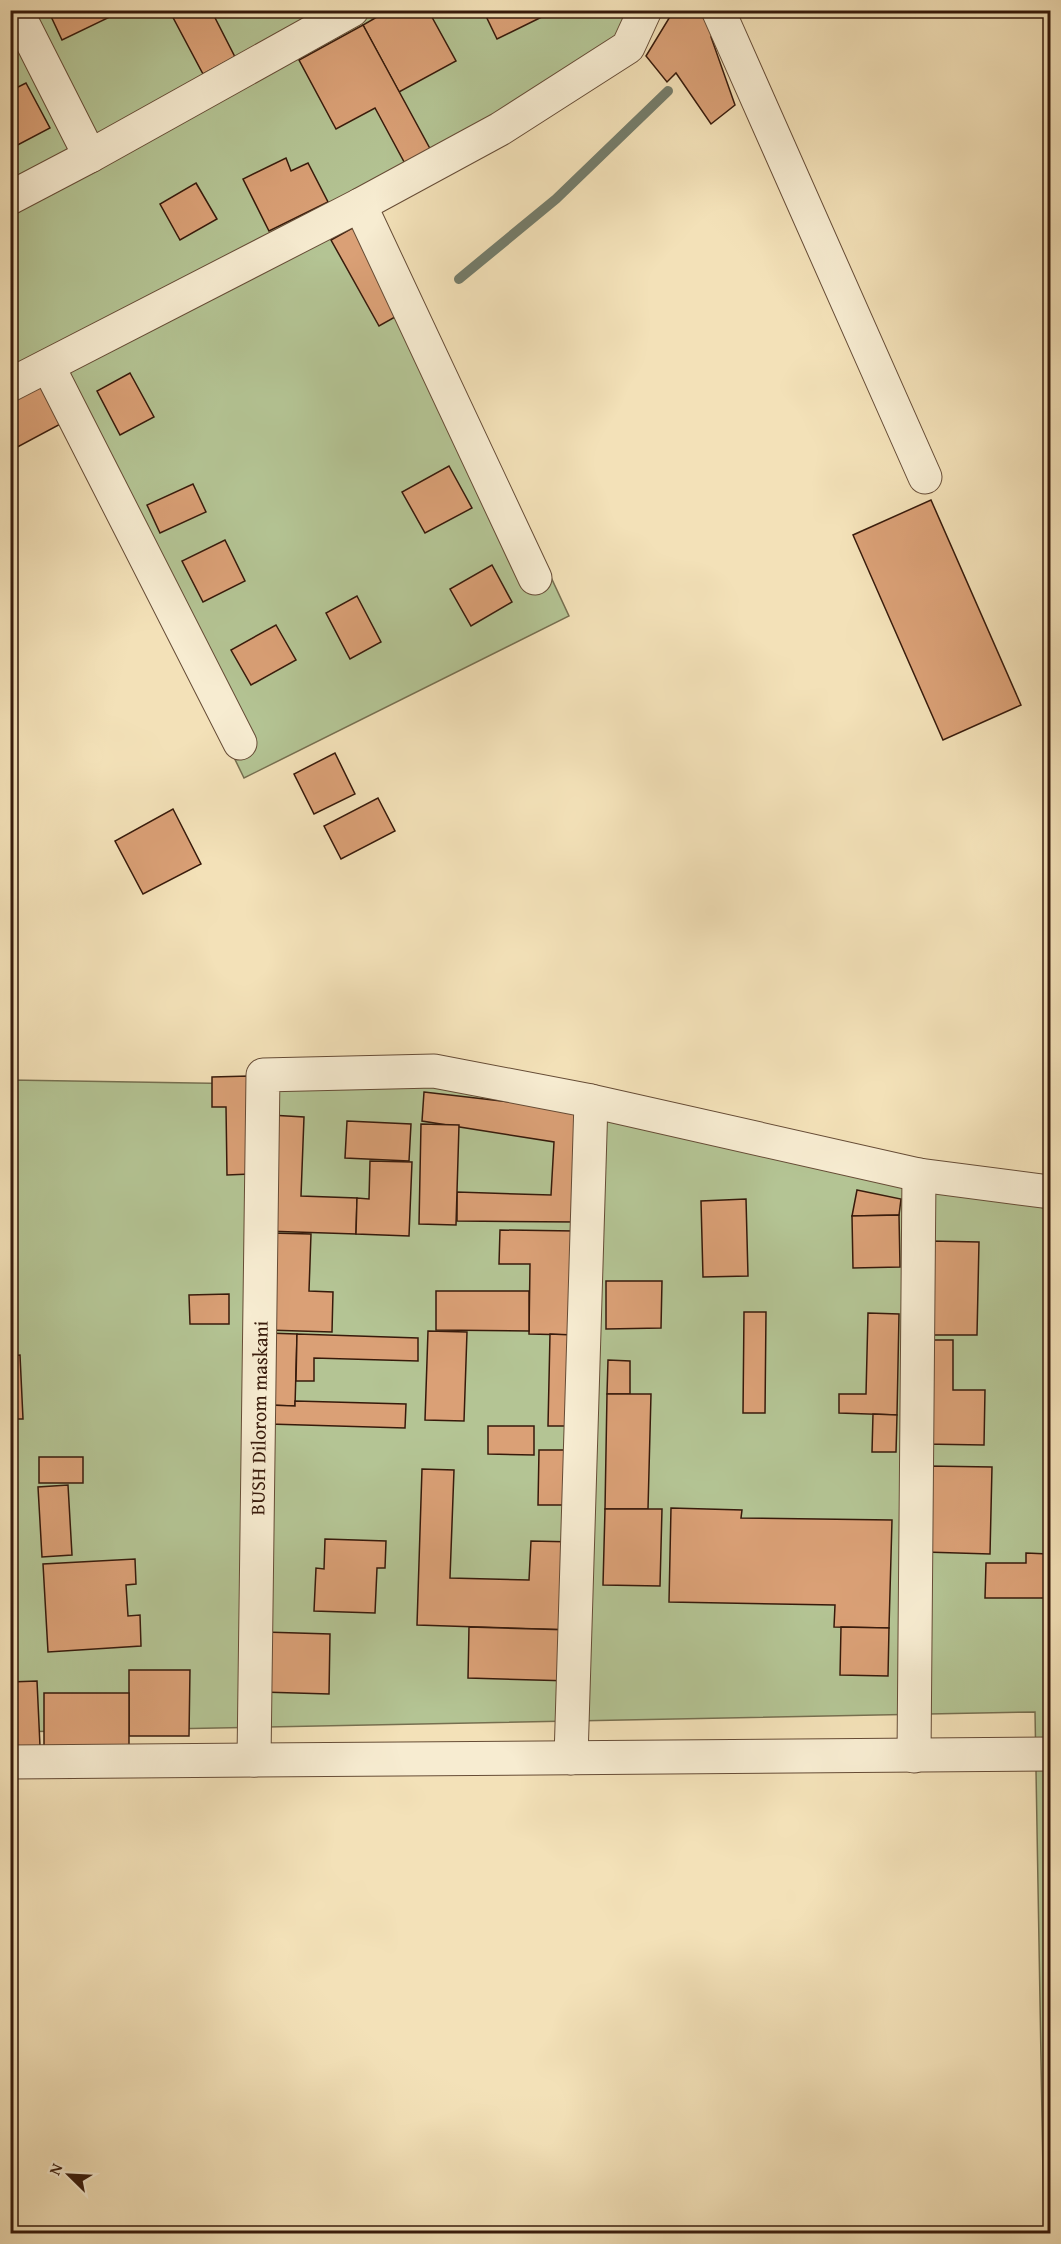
<svg xmlns="http://www.w3.org/2000/svg" width="1061" height="2244" viewBox="0 0 1061 2244" font-family="'Gentium Book Plus',serif">
<rect width="100%" height="100%" fill="#f3e1b8"/>
<filter id="stains"><feTurbulence type="fractalNoise" baseFrequency=".00333" numOctaves="4"/><feColorMatrix values="0 0 0 0 .2 0 0 0 0 .09 0 0 0 0 .02 0 0 0 .5 -.17"/></filter>
<radialGradient id="worn" r=".72"><stop offset=".6" stop-color="#630" stop-opacity="0"/><stop offset="1" stop-color="#630" stop-opacity=".3"/></radialGradient>
<g fill="#b4c494" stroke="#766f50" stroke-width="1.5">
<path d="M11 11H637L623 39 376 201 569 616 244 778 62 403 11 429Z"/>
<path d="M10 1080 577 1089 1050 1191V2233H1044L1035 1712 11 1732Z"/>
</g>
<g fill="none" stroke-linecap="round" stroke-linejoin="round">
<path stroke="#747c6a" stroke-width="10" d="M459 279 556 199 668 91"/>
</g>
<g fill="#daa076" stroke="#371a0b" stroke-width="1.5">
<path d="M48 10H112L114 15 62 40Z"/>
<path d="M169 10H211L235 57 203 74Z"/>
<path d="M389 10H428L456 61 399 92 363 25Z"/>
<path d="M483 10H556L497 39Z"/>
<path d="M674 10H707L716 31 711 37 735 105 711 124 676 73 667 82 646 56Z"/>
<path d="M363 25 434 156 409 171 375 108 336 129 299 60Z"/>
<path d="M26 83 50 128 10 149V91Z"/>
<path d="M286 158 291 171 308 163 328 202 269 231 243 179Z"/>
<path d="M196 183 217 219 180 240 160 204Z"/>
<path d="M356 226 404 312 379 326 331 240Z"/>
<path d="M130 373 154 417 120 435 97 391Z"/>
<path d="M49 384 68 420 10 451V399Z"/>
<path d="M449 466 472 508 425 533 402 492Z"/>
<path d="M193 484 206 512 160 533 147 505Z"/>
<path d="M931 500 1021 705 943 740 853 535Z"/>
<path d="M225 540 245 581 203 602 182 561Z"/>
<path d="M492 565 512 602 471 626 450 589Z"/>
<path d="M357 596 381 642 350 659 326 613Z"/>
<path d="M276 625 296 660 251 685 231 650Z"/>
<path d="M335 753 355 794 314 814 294 774Z"/>
<path d="M378 798 395 831 341 859 324 826Z"/>
<path d="M173 809 201 864 143 894 115 841Z"/>
<path d="M249 1076 250 1174 227 1175 226 1107H212V1077Z"/>
<path d="M424 1092 580 1110 577 1222 457 1221V1192L551 1195 554 1142 422 1121Z"/>
<path d="M270 1115 304 1117 301 1196 357 1198 356 1234 265 1231Z"/>
<path d="M347 1121 411 1124 409 1161 345 1158Z"/>
<path d="M421 1124 459 1125 456 1225 419 1224Z"/>
<path d="M370 1161 412 1162 409 1236 356 1234 357 1198 369 1199Z"/>
<path d="M857 1190 901 1199 899 1215 852 1216Z"/>
<path d="M746 1199 748 1276 703 1277 701 1201Z"/>
<path d="M899 1215 900 1267 853 1268 852 1216Z"/>
<path d="M500 1230 575 1231 573 1335 529 1334 530 1264H499Z"/>
<path d="M270 1233 311 1234 309 1291 333 1292 332 1332 267 1330Z"/>
<path d="M930 1241 979 1242 977 1335H928Z"/>
<path d="M606 1281H662L661 1328 606 1329Z"/>
<path d="M436 1291H529V1331L436 1330Z"/>
<path d="M229 1294V1324H190L189 1295Z"/>
<path d="M744 1312H766L765 1413H743Z"/>
<path d="M868 1313 899 1314 897 1415 839 1413V1394H866Z"/>
<path d="M428 1331 467 1332 464 1421 425 1420Z"/>
<path d="M266 1333 297 1334 295 1406 264 1405Z"/>
<path d="M297 1334 418 1338V1361L314 1358V1381H296Z"/>
<path d="M550 1334 573 1335 572 1426H548Z"/>
<path d="M924 1340H953V1390H985L984 1445 923 1444Z"/>
<path d="M20 1355 23 1419H10V1356Z"/>
<path d="M608 1360 630 1361V1394H607Z"/>
<path d="M607 1394H651L648 1509H605Z"/>
<path d="M295 1401 406 1404 405 1428 269 1424V1405L295 1406Z"/>
<path d="M873 1414 897 1415 896 1452H872Z"/>
<path d="M488 1426H534V1455L488 1454Z"/>
<path d="M539 1450H565L564 1505H538Z"/>
<rect x="39" y="1457" width="44" height="26"/>
<path d="M927 1466 992 1467 990 1554 925 1552Z"/>
<path d="M422 1469 454 1470 450 1578 529 1580 531 1541 576 1542 572 1630 417 1625Z"/>
<path d="M68 1485 72 1555 42 1557 38 1487Z"/>
<path d="M671 1508 742 1510 741 1518 892 1520 889 1628 834 1627 835 1605 669 1602Z"/>
<path d="M605 1509H662L660 1586 603 1585Z"/>
<path d="M325 1539 386 1541 385 1568H377L375 1613 314 1611 316 1568 324 1569Z"/>
<path d="M1026 1553 1048 1554V1598H985L986 1563H1026Z"/>
<path d="M135 1559 136 1584 126 1585 128 1616 140 1615 141 1646 48 1652 43 1564Z"/>
<path d="M469 1627 572 1630 571 1681 468 1678Z"/>
<path d="M841 1627 889 1628 888 1676 840 1675Z"/>
<path d="M264 1632 330 1634 329 1694 262 1692Z"/>
<path d="M129 1670H190L189 1736H129Z"/>
<path d="M37 1681 40 1746 10 1748V1682Z"/>
<rect x="44" y="1693" width="85" height="60"/>
</g>
<g fill="none" stroke-linecap="round" stroke-linejoin="round">
<defs>
<g id="minor">
<path d="M16 10 90 156"/>
<path d="M718 10 925 477"/>
<path d="M10 198 90 156 352 10"/>
<path d="M360 205 535 578"/>
<path d="M48 366 240 743"/>
<path d="M10 385 360 205 500 129 628 47 645 10"/>
<path d="M914 1756 919 1175"/>
<path d="M571 1758 591 1101"/>
<path d="M254 1760 263 1075 434 1071 591 1101 919 1175 1050 1192"/>
<path d="M10 1762 1050 1754"/>
</g>
</defs>
<use href="#minor" stroke="#664c36" stroke-width="35"/>
<use href="#minor" stroke="#f7ecd1" stroke-width="33"/>
</g>
<g text-anchor="middle" stroke-width="4.5" stroke-linejoin="round" paint-order="stroke">
<g font-size="20" fill="#371a0b" stroke="#f7ecd1">
<text transform="translate(259 1418) rotate(-89)" y="7">BUSH Dilorom maskani</text>
</g>
</g>
<rect width="1061" height="2244" fill="none" stroke="#f3e1b8" stroke-width="36"/>
<rect x="12" y="12" width="1037" height="2220" fill="none" stroke="#371a0b" stroke-width="3"/>
<rect x="18" y="18" width="1025" height="2208" fill="none" stroke="#371a0b" stroke-width="1.5"/>
<g transform="translate(69 2175) rotate(294)" stroke="#f7ecd1" stroke-width="4.5" paint-order="stroke">
<path d="M0-4.5L10 22L0 15L-10 22Z" fill="#371a0b"/>
<text y="-9" font-size="16" font-weight="bold" text-anchor="middle" fill="#371a0b">N</text>
</g>
<rect width="100%" height="100%" filter="url(#stains)"/>
<rect width="100%" height="100%" fill="url(#worn)"/>
</svg>
